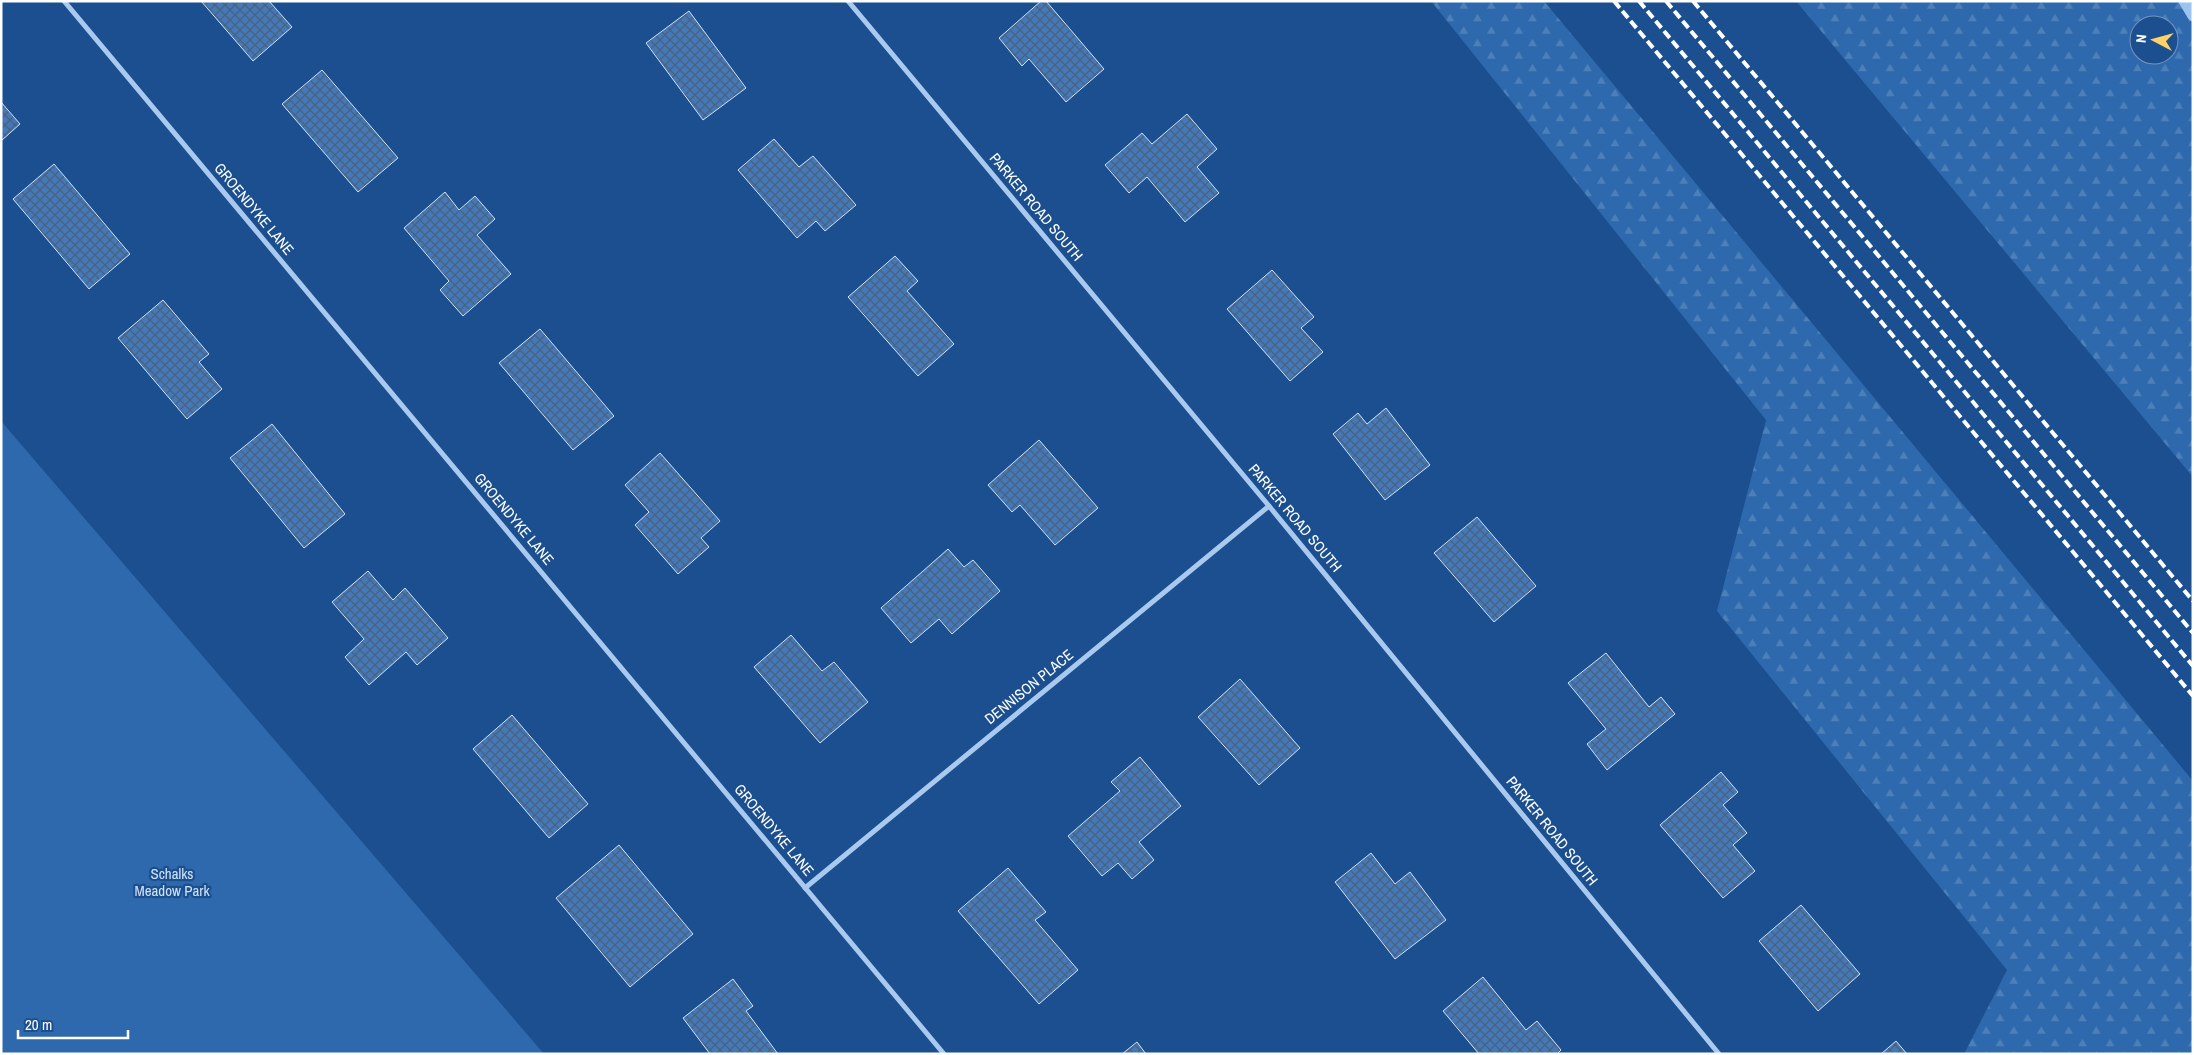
<svg xmlns="http://www.w3.org/2000/svg" width="2194" height="1055" viewBox="0 0 2194 1055" font-family="'Archivo Narrow',sans-serif">
<defs>
<pattern id="forest-firs" width="22" height="20" patternUnits="userSpaceOnUse" patternTransform="scale(1.25)"><rect width="22" height="20" fill="#2e69ad"/><path d="M5 1l3.5 6h-7zM16 11l3.5 6h-7z" fill="#4d80b9"/></pattern>
<pattern id="building-cross-hatch" width="8" height="8" patternUnits="userSpaceOnUse" patternTransform="scale(1.25)"><rect width="8" height="8" fill="#4478b7"/><path d="M0 0l8 8M0 8l8-8" fill="none" stroke="#486282"/></pattern>
</defs>
<rect width="100%" height="100%" fill="#1b4f8f"/>
<path fill="#2e69ad" d="M1 421 544 1054H1Z"/>
<g fill="url(#forest-firs)" fill-rule="evenodd">
<path d="M1431 1H1544L2193 781V1054H1964L2007 970 1717 611 1766 420Z"/>
<path d="M1796 1H2193V477ZM2139 25H2169V55H2139Z"/>
</g>
<g fill="none" stroke-linecap="round" stroke-linejoin="round">
<path stroke="#9cc4f0" stroke-width="11" d="M2184 1 2193 16"/>
</g>
<g fill="url(#building-cross-hatch)" stroke="#cfe3fa">
<path d="M201 1H269L292 27 253 61Z"/>
<path d="M1041 1H1046L1104 69 1066 102 1029 59 1022 66 999 38Z"/>
<path d="M689 11 746 88 703 120 646 43Z"/>
<path d="M322 70 398 158 358 192 282 104Z"/>
<path d="M1 102 20 124 1 141Z"/>
<path d="M1187 114 1217 149 1197 167 1219 193 1185 222 1147 177 1129 193 1105 165 1142 133 1152 144Z"/>
<path d="M774 139 799 167 813 156 856 205 825 231 816 221 797 238 738 170Z"/>
<path d="M54 164 130 254 89 289 13 199Z"/>
<path d="M445 192 459 210 475 196 495 219 477 235 511 274 463 316 440 290 449 281 404 228Z"/>
<path d="M895 256 918 281 907 291 954 344 918 376 848 297Z"/>
<path d="M1272 270 1314 317 1301 328 1323 352 1290 381 1227 309Z"/>
<path d="M163 300 209 354 199 362 222 389 187 419 118 338Z"/>
<path d="M540 329 614 416 573 450 499 363Z"/>
<path d="M1386 408 1430 465 1385 500 1333 434 1358 413 1367 424Z"/>
<path d="M272 424 345 514 304 548 230 458Z"/>
<path d="M1039 440 1098 508 1055 545 1020 505 1012 512 988 485Z"/>
<path d="M660 453 720 521 701 538 709 547 678 574 635 525 649 512 625 485Z"/>
<path d="M1477 517 1536 586 1494 622 1434 553Z"/>
<path d="M948 549 964 567 973 560 1000 591 952 634 939 619 911 643 881 608Z"/>
<path d="M368 571 393 600 405 588 448 638 417 665 406 652 369 685 345 657 364 639 332 602Z"/>
<path d="M791 635 822 671 834 662 868 702 820 743 754 667Z"/>
<path d="M1606 653 1649 707 1661 697 1675 714 1607 770 1587 744 1606 729 1568 683Z"/>
<path d="M1240 679 1300 748 1259 785 1198 717Z"/>
<path d="M512 715 588 804 549 838 473 749Z"/>
<path d="M1140 757 1181 806 1139 842 1154 860 1132 879 1118 863 1102 876 1068 836 1120 791 1111 782Z"/>
<path d="M1721 772 1738 792 1723 805 1747 833 1733 845 1755 871 1723 898 1660 825Z"/>
<path d="M619 845 693 934 630 987 556 898Z"/>
<path d="M1371 853 1395 884 1410 872 1446 920 1395 959 1335 882Z"/>
<path d="M1008 868 1046 912 1035 920 1078 970 1039 1004 958 911Z"/>
<path d="M1801 905 1860 974 1818 1011 1759 941Z"/>
<path d="M1483 977 1526 1030 1537 1021 1561 1050 1557 1054H1479L1443 1011Z"/>
<path d="M733 979 753 1006 746 1011 778 1054H710L683 1018Z"/>
<path d="M1896 1041 1907 1054H1881Z"/>
<path d="M1137 1042 1146 1054H1122Z"/>
</g>
<g fill="none" stroke-linecap="round" stroke-linejoin="round">
<g stroke="#a9c9ee" stroke-width="5">
<path d="M64 1 944 1054"/>
<path d="M848 1 1269 506 1719 1054"/>
<path d="M805 888 1269 506"/>
</g>
<g stroke="#fff" stroke-width="4" stroke-dasharray="9 4" stroke-linecap="butt">
<path d="M1614 1 2193 696"/>
<path d="M1639 1 2193 666"/>
<path d="M1666 1 2193 633"/>
<path d="M1693 1 2193 601"/>
</g>
</g>
<g text-anchor="middle" stroke-width="4.5" stroke-linejoin="round" paint-order="stroke">
<g font-size="15" fill="#fff" stroke="#1b4f8f">
<text transform="translate(1036 207) rotate(50)" y="5">PARKER ROAD SOUTH</text>
<text transform="translate(254 209) rotate(50)" y="5">GROENDYKE LANE</text>
<text transform="translate(1295 518) rotate(50)" y="5">PARKER ROAD SOUTH</text>
<text transform="translate(514 519) rotate(50)" y="5">GROENDYKE LANE</text>
<text transform="translate(1029 687) rotate(-39)" y="5">DENNISON PLACE</text>
<text transform="translate(774 830) rotate(50)" y="5">GROENDYKE LANE</text>
<text transform="translate(1552 831) rotate(51)" y="5">PARKER ROAD SOUTH</text>
</g>
<g font-size="15" fill="#cfe3fa" stroke="#1b4f8f">
<text x="172" y="879">Schalks<tspan x="172" dy="17">Meadow Park</tspan></text>
</g>
</g>
<rect width="2194" height="1055" fill="none" stroke="#ffffff" stroke-width="5"/>
<g transform="translate(2154 40) rotate(276)"><circle r="24" fill="#1b4f8f" stroke="#7695bc"/>
<path d="M0-4L9 19L0 12L-9 19Z" fill="#ffd166"/>
<text y="-8" font-size="14" font-weight="bold" text-anchor="middle" fill="#ffffff">N</text>
</g>
<path d="M18 1030v8h110v-8" fill="none" stroke="#ffffff" stroke-width="2.5"/>
<text x="25" y="1030" font-size="15" fill="#ffffff" stroke="#1b4f8f" stroke-width="4" paint-order="stroke">20 m</text>
</svg>
